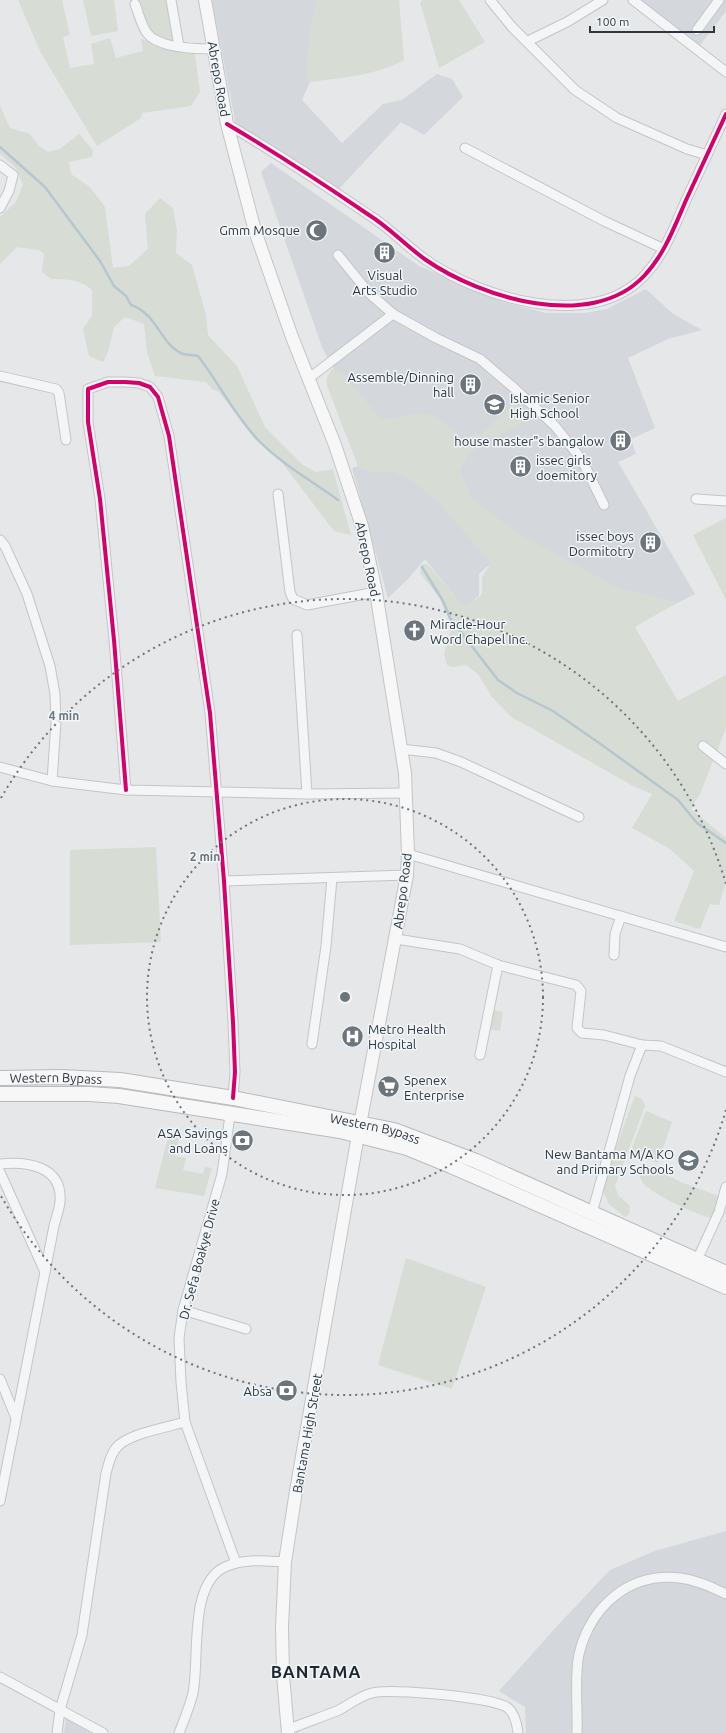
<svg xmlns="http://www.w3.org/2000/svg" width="726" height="1733" viewBox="0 0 726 1733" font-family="Ubuntu,sans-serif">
<rect width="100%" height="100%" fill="#e5e7e9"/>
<g fill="#d4d7dc">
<path d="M212 0H317L311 27 306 74 310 82 302 100 342 143 383 104 402 100 437 74 452 79 463 97 424 135 401 122 339 189 236 126Z"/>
<path d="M634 0H726V11L698 48Z"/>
<path d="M271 163 419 266 503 302 546 313H585L607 309 646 289 673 314 702 330 668 339 628 358 655 428 631 439 636 454 618 462 695 594 582 652 501 578 489 565 479 574V595L465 609 425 559 407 580 388 598 352 468 358 466 373 473 336 374 322 347 261 172Z"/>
<path d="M726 1531V1733H526L525 1707 499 1691 559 1624 610 1570 655 1551Z"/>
<path d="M66 1719 91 1733H64Z"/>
</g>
<g fill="#d7dcd5">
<path d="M18 0H62L70 35 63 37 70 68 94 64 91 44 110 38 116 58 143 51 141 39 195 54 200 92 191 106 142 113 141 118 97 146 41 53Z"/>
<path d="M83 0H114L118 31 91 36Z"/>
<path d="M136 0H167L175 40 171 41 151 34Z"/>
<path d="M317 0H399L404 60C377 75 341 78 310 82L306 74 311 27Z"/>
<path d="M423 0H459L485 42 439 68 420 2Z"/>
<path d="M0 106 10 128 30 134 39 146 48 152 60 149 79 134 93 150 92 157 69 162 71 174 90 187 105 207 113 268 129 266 148 249 145 214 160 198 173 208 177 230 176 253 192 265 206 315 208 335 237 366 265 427 303 465 316 472 333 469 351 535 334 531 280 460 254 438 219 392 212 389 206 382 155 376 147 352 144 324 125 317 114 327 108 352 103 362 89 356 83 329 92 316V290C80 279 67 279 51 279L42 272 44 254 39 250 17 247 0 264V217L16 202 23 185 16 168 0 154Z"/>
<path d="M332 369 343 374 382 420 420 413 435 416 462 437 481 434 513 404 526 412 523 422 469 453 460 471 473 500 519 534 619 588 678 602 635 627 678 701 726 675V728L700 794 691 809 726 838V882L719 905 710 904 700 929 674 921 694 871 670 849 632 828 652 794 633 786 510 716 492 697 478 674 466 665 453 667 447 665 444 654 451 630 448 617 439 597 420 573 422 564H426L431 568 461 604 469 605 482 594V577L491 563 437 501 411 480 393 472 373 473 358 466 327 386V377Z"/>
<path d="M726 518V600L693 535Z"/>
<path d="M156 847 161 942 70 945V850Z"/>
<path d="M492 1010 503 1012 500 1031 489 1029Z"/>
<path d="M635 1096 642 1099 645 1106 615 1186 618 1195 630 1206 629 1214 625 1217 609 1204 602 1189 606 1173Z"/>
<path d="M646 1111 672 1122 658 1163 630 1153Z"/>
<path d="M170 1129 181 1131 175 1156 186 1158 183 1170 203 1174 205 1167 212 1168 204 1196 155 1188Z"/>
<path d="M646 1165 683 1183 724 1198C725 1207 726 1215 719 1221 695 1213 666 1202 646 1186 642 1183 640 1177 638 1172Z"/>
<path d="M406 1258 486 1287 452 1389 378 1365Z"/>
</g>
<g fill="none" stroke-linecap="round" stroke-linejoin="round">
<g stroke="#b6c6d1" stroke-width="2.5">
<path d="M0 147 45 187 100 261 114 286 126 296 131 305C158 314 161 346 183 354 187 355 193 355 198 356 219 383 235 416 259 441 282 464 312 481 338 500"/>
<path d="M422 567 443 601 450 618 498 680 517 693 553 711 602 745 678 800 697 823 726 843"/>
</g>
<defs>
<g id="minor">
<path d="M171 0 179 46"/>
<path d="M490 0 512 27 575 90 617 118 687 149 707 155"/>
<path d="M633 0 726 72"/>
<path d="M135 4C139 14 141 25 147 33 158 48 196 49 213 49"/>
<path d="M697 30 719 0"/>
<path d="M528 41 567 22 603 0"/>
<path d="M227 124C276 153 322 183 369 215 390 228 406 246 426 260 481 298 591 332 644 276 665 254 675 225 687 198 700 170 713 142 726 114"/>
<path d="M465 148 604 221 664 249"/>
<path d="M0 165 13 175 9 191 0 208"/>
<path d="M338 255 368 292 393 314"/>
<path d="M0 376 56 389 59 393 66 440"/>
<path d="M308 379 393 314 436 338 480 359 514 388 555 426 582 460 604 505"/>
<path d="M278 494 290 592 293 599 307 605 376 592"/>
<path d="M696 499 726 501"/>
<path d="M0 540 5 546 27 594 50 666 55 694 56 722 52 781"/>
<path d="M297 635 307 794"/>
<path d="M703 746 726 764"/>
<path d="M401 749 436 753 461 762 579 817"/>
<path d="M0 767 52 781 126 790 307 794 405 793"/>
<path d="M126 790 114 640 100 499 88 422V389L108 382H125L139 383 150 387 158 397 169 436 210 713 224 881 233 1022 235 1072 233 1098"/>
<path d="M408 854 726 947"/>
<path d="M224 881 407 875"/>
<path d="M396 939 460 949 498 965 576 985 581 991 577 1028 582 1033 604 1035 642 1045"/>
<path d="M614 955 615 934 621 916"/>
<path d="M312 1044 326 946 332 878"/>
<path d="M480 1055 498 965"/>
<path d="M230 1115 222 1174 183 1310 179 1338 181 1382 185 1422 236 1563"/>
<path d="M0 1164C27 1161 63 1166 60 1202 59 1210 56 1218 54 1226 51 1242 48 1257 45 1272"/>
<path d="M0 1172 45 1272 0 1501"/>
<path d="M592 1213 630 1076 642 1045 661 1046 726 1072"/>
<path d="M697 1260 719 1212 726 1187"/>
<path d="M183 1310 246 1329"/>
<path d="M0 1379 16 1418"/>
<path d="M0 1677 103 1733"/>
<path d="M287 1730C304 1723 322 1717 339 1710 350 1704 360 1696 372 1693 389 1688 495 1697 508 1708 515 1714 517 1724 518 1733"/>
<path d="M57 1733 60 1710 82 1635 106 1473C109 1463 111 1452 119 1445 133 1433 168 1427 185 1422"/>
<path d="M179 1733C184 1720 190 1706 193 1693 200 1658 188 1584 225 1567 244 1558 265 1561 285 1562"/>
<path d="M577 1733C578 1709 574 1677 579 1654 591 1606 629 1572 680 1578 696 1580 712 1587 726 1594"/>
</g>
<path id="major" d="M205 0 227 124 255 231 292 337 335 445 362 526 376 592 405 773 408 854 407 875 358 1135 296 1491 285 1562 282 1627 283 1675 288 1733"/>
<g id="highway">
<path id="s1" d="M0 1078 61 1077 120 1080 233 1098 394 1130 476 1161 726 1273"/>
<path d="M0 1094H89L119 1096 340 1131 407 1148 451 1166 726 1287"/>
</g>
</defs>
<use href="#minor" stroke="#c3c5c7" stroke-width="11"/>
<use href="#major" stroke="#c2c4c6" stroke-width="14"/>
<use href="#highway" stroke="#b8babe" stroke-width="16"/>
<use href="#minor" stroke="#f4f5f6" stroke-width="9"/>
<use href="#major" stroke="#f7f7f8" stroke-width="12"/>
<use href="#highway" stroke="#f7f7f8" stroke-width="14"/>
<defs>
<g id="cycleway">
<path d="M227 124C276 153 322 183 369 215 390 228 406 246 426 260 481 298 591 332 644 276 665 254 675 225 687 198 700 170 713 142 726 114"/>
<path d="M126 790 114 640 100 499 88 422V389L108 382H125L139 383 150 387 158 397 169 436 210 713 224 881 233 1022 235 1072 233 1098"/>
</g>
</defs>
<use href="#cycleway" stroke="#f3f6f8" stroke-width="6"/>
<use href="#cycleway" stroke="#d6006c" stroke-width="4"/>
</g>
<g fill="none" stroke="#6d757c" stroke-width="2" stroke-dasharray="2 4">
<circle cx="345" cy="997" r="198"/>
<path d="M726 1110A397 397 0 0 1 1 1196M1 798A397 397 0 0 1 726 884"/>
</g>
<defs>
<symbol id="mosque-disc" viewBox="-11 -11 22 22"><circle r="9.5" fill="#6d757c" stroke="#f3f6f8"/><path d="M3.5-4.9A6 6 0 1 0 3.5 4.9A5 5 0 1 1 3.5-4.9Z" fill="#fff"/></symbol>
<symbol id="building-disc" viewBox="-11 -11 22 22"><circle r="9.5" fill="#6d757c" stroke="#f3f6f8"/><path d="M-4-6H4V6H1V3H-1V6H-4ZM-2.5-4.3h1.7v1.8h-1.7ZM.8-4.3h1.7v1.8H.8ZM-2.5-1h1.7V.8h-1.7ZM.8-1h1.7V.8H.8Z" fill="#fff"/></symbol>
<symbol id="school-disc" viewBox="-11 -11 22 22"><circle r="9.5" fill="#6d757c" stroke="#f3f6f8"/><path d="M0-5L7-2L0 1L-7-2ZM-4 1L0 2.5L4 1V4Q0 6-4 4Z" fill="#fff"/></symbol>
<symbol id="church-disc" viewBox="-11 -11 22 22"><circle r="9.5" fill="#6d757c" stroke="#f3f6f8"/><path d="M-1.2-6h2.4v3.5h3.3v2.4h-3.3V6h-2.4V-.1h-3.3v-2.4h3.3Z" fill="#fff"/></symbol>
<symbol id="hospital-disc" viewBox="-11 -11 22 22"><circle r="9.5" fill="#6d757c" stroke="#f3f6f8"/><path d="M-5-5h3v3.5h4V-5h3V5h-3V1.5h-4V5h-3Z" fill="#fff"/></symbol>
<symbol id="supermarket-disc" viewBox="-11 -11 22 22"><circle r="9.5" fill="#6d757c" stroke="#f3f6f8"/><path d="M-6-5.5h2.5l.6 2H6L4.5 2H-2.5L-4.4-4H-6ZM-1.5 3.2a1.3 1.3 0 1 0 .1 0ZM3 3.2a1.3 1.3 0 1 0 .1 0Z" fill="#fff"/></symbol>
<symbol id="bank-disc" viewBox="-11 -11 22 22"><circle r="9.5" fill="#6d757c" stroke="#f3f6f8"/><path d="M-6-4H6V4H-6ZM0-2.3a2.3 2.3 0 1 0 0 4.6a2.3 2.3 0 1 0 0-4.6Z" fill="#fff"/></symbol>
</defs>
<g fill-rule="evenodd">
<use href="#mosque-disc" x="304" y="218" width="25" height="25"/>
<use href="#building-disc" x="372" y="240" width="25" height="25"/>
<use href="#building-disc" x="458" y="372" width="25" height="25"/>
<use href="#school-disc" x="482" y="392" width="25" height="25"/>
<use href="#building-disc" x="608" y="428" width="25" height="25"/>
<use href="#building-disc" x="508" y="454" width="25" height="25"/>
<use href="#building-disc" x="638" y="530" width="25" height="25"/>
<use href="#church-disc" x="402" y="618" width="25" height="25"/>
<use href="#hospital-disc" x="340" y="1024" width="25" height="25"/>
<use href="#supermarket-disc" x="376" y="1074" width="25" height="25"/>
<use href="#bank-disc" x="230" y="1128" width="25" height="25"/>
<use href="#school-disc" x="676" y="1148" width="25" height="25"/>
<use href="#bank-disc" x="274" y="1378" width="25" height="25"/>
</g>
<g text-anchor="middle" stroke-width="3" stroke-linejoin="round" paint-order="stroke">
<g font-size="13" fill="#2d3741" stroke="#f3f6f8">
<text transform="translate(219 79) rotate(80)" y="5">Abrepo Road</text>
<text transform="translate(368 559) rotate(78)" y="5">Abrepo Road</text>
<text transform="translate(402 891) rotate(-83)" y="5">Abrepo Road</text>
<text dy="5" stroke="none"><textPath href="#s1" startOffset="56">Western Bypass</textPath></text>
<text dy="5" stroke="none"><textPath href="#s1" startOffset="380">Western Bypass</textPath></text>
<text transform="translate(199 1259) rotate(-75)" y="5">Dr. Sefa Boakye Drive</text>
<text transform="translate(307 1433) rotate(-80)" y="5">Bantama High Street</text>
</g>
<g font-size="13" fill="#2d3741" stroke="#f3f6f8" text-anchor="end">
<text x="300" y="235">Gmm Mosque</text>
<text x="385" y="280" text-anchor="middle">Visual<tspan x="385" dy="15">Arts Studio</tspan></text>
<text x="454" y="382">Assemble/Dinning<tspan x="454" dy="15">hall</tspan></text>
<text x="510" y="403" text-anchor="start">Islamic Senior<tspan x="510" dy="15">High School</tspan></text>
<text x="604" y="446">house master"s bangalow</text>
<text x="536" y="465" text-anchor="start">issec girls<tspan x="536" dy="15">doemitory</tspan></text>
<text x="634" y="541">issec boys<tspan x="634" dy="15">Dormitotry</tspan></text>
<text x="430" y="629" text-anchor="start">Miracle-Hour<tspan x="430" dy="15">Word Chapel Inc.</tspan></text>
<text x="368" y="1034" text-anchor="start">Metro Health<tspan x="368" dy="15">Hospital</tspan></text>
<text x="404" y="1085" text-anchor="start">Spenex<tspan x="404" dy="15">Enterprise</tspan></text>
<text x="228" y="1138">ASA Savings<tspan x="228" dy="15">and Loans</tspan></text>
<text x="674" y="1159">New Bantama M/A KO<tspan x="674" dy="15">and Primary Schools</tspan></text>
<text x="272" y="1396">Absa</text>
</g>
<g font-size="17" font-weight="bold" letter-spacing="1" fill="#1f2832" stroke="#f3f6f8">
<text x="316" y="1678">BANTAMA</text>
</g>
</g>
<circle cx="345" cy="997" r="6" fill="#6d757c" stroke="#f3f6f8" stroke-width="2"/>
<g font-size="12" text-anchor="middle" font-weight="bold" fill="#6d757c" stroke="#f3f6f8" stroke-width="3" stroke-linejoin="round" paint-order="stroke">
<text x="64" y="720">4 min</text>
<text x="205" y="861">2 min</text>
</g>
<path d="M590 26v6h124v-6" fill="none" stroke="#2d3741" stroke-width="2"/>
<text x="596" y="26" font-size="12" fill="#2d3741" stroke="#f3f6f8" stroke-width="3" paint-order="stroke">100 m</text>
</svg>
